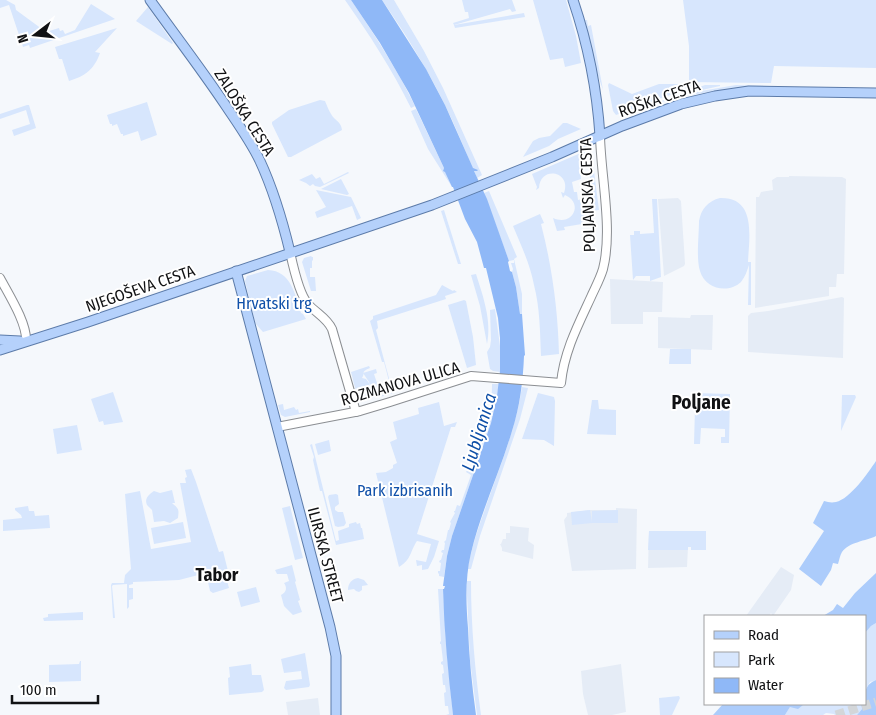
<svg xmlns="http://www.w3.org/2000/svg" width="876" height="715" viewBox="0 0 876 715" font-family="'Fira Sans Condensed',sans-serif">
<rect width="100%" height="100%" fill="#f5f8fc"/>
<g fill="#e5ecf6">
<path d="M789 176 842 177 846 179 844 274H837L836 287H829V296L755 308 756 197H759L761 192 773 190 772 180 777 177H789Z"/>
<path d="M678 198 681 201 685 264 684 266 664 276 658 199Z"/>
<path d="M610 279 663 282 662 312H643V324H611Z"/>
<path d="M842 297 844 298 843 358 748 352V316L751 313 768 311Z"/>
<path d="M691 315H713L712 350 658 348V317L690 318Z"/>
<path d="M616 508 637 509 636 569 572 571 564 520 567 516V513L590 510H616Z"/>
<path d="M510 526 529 528 528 541 534 545 533 559 502 551V548L500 544H501L503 539H506V533H510Z"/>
<path d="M649 531H706V550H691V547H688L687 567 648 568Z"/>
<path d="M781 567 794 575 791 590 773 616 771 613 769 616H746Z"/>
<path d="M621 664 626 712 612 715H588L583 694 581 671Z"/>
<path d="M318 698 320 715H288L286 702Z"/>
</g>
<g fill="#d7e6fd">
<path d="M0 0H6L15 5 16 10 46 32 59 28 60 31 63 30 65 34 75 30 91 4 115 19 30 48 29 45 23 47 9 5 0 8Z"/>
<path d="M345 0H351C374 34 397 69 415 106L411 108C393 71 369 34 345 0Z"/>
<path d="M382 0H394L424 51 443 88 482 175 477 178C466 153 456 127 444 103 426 67 405 33 382 0Z"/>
<path d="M462 0H512L516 11 512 12 510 9 454 25 453 23 469 18 468 12H465Z"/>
<path d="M533 0H566L576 36 581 63 565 67 563 58 550 60Z"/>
<path d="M683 0H876V68L774 66 771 83 689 82V46Z"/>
<path d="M148 7 173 43 172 44 136 21Z"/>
<path d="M524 13 525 17 455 28 454 25Z"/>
<path d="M585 20H587L588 26 591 25 603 90 597 73Z"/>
<path d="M117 28 95 52 100 53C94 70 85 76 69 81L62 59H59L55 47Z"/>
<path d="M609 83 632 94 659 84H696L697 85 616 115 613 111 608 85Z"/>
<path d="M705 85H720V86L688 93 616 118Z"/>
<path d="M736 85 770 86V87L728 89 684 96 701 91Z"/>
<path d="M320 100 325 101C327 106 330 113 333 117 338 122 341 123 342 130L291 157H288L272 124V122L289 110Z"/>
<path d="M147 102 157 135 141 141 138 131 123 136V134H121L117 124 112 126V124H110L107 115Z"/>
<path d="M27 105H29L36 128 14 136 12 130 30 124 26 110 0 119V114Z"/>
<path d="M416 109 444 168 443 171H445L452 187 428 149 411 111Z"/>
<path d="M563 123H567L581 129 558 139 549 146 523 157 533 141 539 138 550 136Z"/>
<path d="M583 152H588L592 156 599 210 592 211 589 164 580 166 581 179 572 182 574 192H577L578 200 582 199 583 202 586 204 587 208 584 212V214H592V217H588V223L564 227 565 230 557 231 553 218C573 227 584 203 565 195L563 198 561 192 564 193C572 171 540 165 539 188L536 190 537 187 532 174Z"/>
<path d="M348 172 349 173 320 187 315 186 313 184 310 186 306 183 299 180 312 174 316 179 320 177 324 184Z"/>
<path d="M341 179 349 194 347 195 321 189Z"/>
<path d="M316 190 351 197 361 218 357 220 352 206 317 218 315 212 326 207Z"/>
<path d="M489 191 517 257 514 259 522 294V314H520L516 287 512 272 513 269 511 263H514V260L509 261 484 193Z"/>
<path d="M720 198C757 197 749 238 748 262H751V305H748L749 265C747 271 745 277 741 282 728 294 705 289 700 271 696 259 699 235 699 221 701 209 708 201 720 198Z"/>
<path d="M652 199H657L661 277 650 281V276H636L633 280 630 235H634V231H640V234L654 233Z"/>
<path d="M444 210 461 264H458L441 211Z"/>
<path d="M540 214 544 223 541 224C552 266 558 311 559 354L541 356C540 332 540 308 534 285 530 264 521 245 513 226Z"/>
<path d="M311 256 312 257H313V260L312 261V268H310V277H315L316 291H311L302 262 304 258Z"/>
<path d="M268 270C291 271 295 294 301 313L303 314 306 319 263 332 255 323 245 281 247 276Z"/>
<path d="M476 274C483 296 492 321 487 344L480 306 471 275Z"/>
<path d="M442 285 453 291 454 290 457 292 445 296 446 299 377 321 378 328 376 330 393 393C383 396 365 403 357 392 354 387 353 378 351 372L369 366 370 368C360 372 366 372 362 378L366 379 369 383 370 393 376 397 386 394V391L391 389 384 362H382L370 321 373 319V316L436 295Z"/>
<path d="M464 300 466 301 473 337 476 365 467 368 448 305Z"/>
<path d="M495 309 500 346V372L493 371 490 369 487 352 490 347 491 340 490 310Z"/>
<path d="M670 349H691V364H669Z"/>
<path d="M376 369 377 373 374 374 380 392 385 391V393L376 396 373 392 371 391 369 382 363 373Z"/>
<path d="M492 384H499L497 396 491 423 452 536 447 556 444 577 439 576V574L438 573V571H440L441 563 439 562 440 560H441L443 553 441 552 442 550H444L445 543 444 542 446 540 448 530H449L451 523 450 522 455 513 454 512V511H455L457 505 460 506 471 475 466 472 467 470 470 471 472 464 470 463V461H472L475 454 472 453 473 451 476 452 478 444 476 443 477 442H479L482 434 480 433V432H483C490 418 492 400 492 384Z"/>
<path d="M522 387 528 388 520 419 480 536 471 569H468C471 547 479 527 486 506 500 466 516 428 522 387Z"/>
<path d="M113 392 123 422 104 425 103 421 99 422 91 399Z"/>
<path d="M538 393 554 397 555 401 554 446 544 440 522 439Z"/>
<path d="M694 393 730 394 729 443H721V437H725V429L701 428 700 444H694L695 408 694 405Z"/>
<path d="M842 395H855L856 397 841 431Z"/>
<path d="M592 400H598L599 409 616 410V435L587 434Z"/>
<path d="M439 402 444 426 457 422 455 427H451L417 534 439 541 434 557 428 569 422 570V565L417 566 416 560 426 562 431 544 417 541C410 551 412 559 399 567L376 473 386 472 393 468V465L397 463 390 442 397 439 393 422 419 414 418 408Z"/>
<path d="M283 404 284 410 294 407 296 410 298 409 299 413 310 411V412L285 417 281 415 278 405Z"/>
<path d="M77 425 82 450 57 454 53 429Z"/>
<path d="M329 440 331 451 318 455 315 444Z"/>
<path d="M312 444 336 541 339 540 338 531 349 527V524L356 522 357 524 360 523 361 528H362L364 539 336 545 322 491H320L313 460 314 457 310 445Z"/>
<path d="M191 469 196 482 219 552 223 551 228 571 225 573 229 588 213 593 210 591 206 573 179 580 133 582V584L129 585V588H133V599L129 600V607L127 609V584L113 585 112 586 115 618H113L111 585 112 583H124L125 575 131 569 125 494 140 491 151 549 191 542 180 483H186L185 478 187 477 185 470Z"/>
<path d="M172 490 175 503H172C179 509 179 509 178 518L170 523 164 521 154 522 152 510 147 505C144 499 149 494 154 491L160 493Z"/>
<path d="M336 494 338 495 339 504 335 507V510L338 512H343L346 523 344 526 338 527 335 526 328 497 329 495Z"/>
<path d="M28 506 29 511H34L35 516 49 515 50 528 3 531V520L22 518 21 515 15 510V508Z"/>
<path d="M290 506 303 558 295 560 282 508Z"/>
<path d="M590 510 592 522V511L618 510V523H592L572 525 571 512Z"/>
<path d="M183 522 186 538 154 544 151 528Z"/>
<path d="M649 531H706V550H691V547H688V550H648Z"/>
<path d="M292 565 296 581 295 582 300 600 298 601 302 612 293 615 284 606 281 595C287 592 287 587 284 583L289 581 287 574H277L275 570Z"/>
<path d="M358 578 364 580 368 585 362 586V590L359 592 356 591 354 589 348 590C348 583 352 579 358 578Z"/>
<path d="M467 581H471C471 626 475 670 481 715H477L470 660 467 595Z"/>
<path d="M256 587 260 602 241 607 237 592Z"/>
<path d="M438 589H443L446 644 453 715H446L449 714 448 706H445L444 693 446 692 445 685H443L442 674 444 673 443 665 441 664V662L443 661 441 644H440V642L441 641Z"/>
<path d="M83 612V620L44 621 43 618 48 617V614Z"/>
<path d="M876 623V680L870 682 865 691V633L871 626Z"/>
<path d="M305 653 310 685 309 687 286 690 284 688 286 681 302 679 301 671 284 673 281 659Z"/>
<path d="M80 661H81V681L49 682V665L79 664Z"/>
<path d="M251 664 252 675H261L264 690 262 692 229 695 228 678 230 677 229 667Z"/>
<path d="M679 696 680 698 672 715H660L659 698Z"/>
<path d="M803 704H861L862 709 857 715H835L834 714 826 713 823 715H785L790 707 803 705Z"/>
</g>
<g fill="#acccfb">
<path d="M876 461V536C866 541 849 542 842 552 840 555 839 561 838 564L833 563 831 570 821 586 799 569 824 531 813 523 824 501C828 502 831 503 836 502 850 499 868 473 876 461Z"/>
<path d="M876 573V623L871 626 865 633V616H823L833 610 837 604 843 608 855 593Z"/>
<path d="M876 680V715H857L862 709 861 704H865C865 693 864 685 876 680Z"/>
<path d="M723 704H803V705L798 709 790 707 785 715H713Z"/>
</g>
<path fill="#8fb8f7" d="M351 0H382L426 69 445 105 473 168 478 170 477 171H474L487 199 509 261 508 262 510 271 512 272 516 287 520 314H522L525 355 524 356C523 381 520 406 512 431 500 472 481 511 471 553 465 578 466 603 468 628 469 657 472 686 476 715H453C448 673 444 631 443 589H444L445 586H443L447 556 452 536 491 423 497 396 500 371V338L498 318 486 268H484L477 242 465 219 453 187H452L445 172 443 171 444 168 409 93 380 43Z"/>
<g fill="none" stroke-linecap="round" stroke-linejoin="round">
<path stroke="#d3d6d9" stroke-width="9" stroke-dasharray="9 4.5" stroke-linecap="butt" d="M836 715 876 702"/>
<defs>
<g id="minor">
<path d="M290 252C293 266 299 294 308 304 316 313 327 318 332 329L356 412"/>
<path d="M0 278C9 295 27 323 26 341"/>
<path d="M277 427 360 411 390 402 471 376 561 383C564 352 578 325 591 297 595 288 600 279 603 269 613 230 601 177 600 136"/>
</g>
<g id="major">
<path d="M150 0C175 35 202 70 226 106 238 124 251 142 260 161 273 189 283 223 290 252"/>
<path d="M573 0C588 44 597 90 600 136"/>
<path d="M236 271 330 627 336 656V715"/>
<path d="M0 340 20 341"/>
<path d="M0 350 88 322 432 205 552 157 622 126 681 104 715 96 749 91 876 93"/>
</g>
</defs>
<use href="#minor" stroke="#8b8e92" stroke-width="10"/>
<use href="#major" stroke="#5c7ba9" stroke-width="11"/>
<use href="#minor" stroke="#fff" stroke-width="8"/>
<use href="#major" stroke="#b5d1fb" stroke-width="9"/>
</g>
<g text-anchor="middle" stroke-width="4" stroke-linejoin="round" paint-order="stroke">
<g font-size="16" fill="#111214" stroke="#fff">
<text transform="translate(659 98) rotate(-19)" y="6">ROŠKA CESTA</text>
<text transform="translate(245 112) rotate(58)" y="6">ZALOŠKA CESTA</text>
<text transform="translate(587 195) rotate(-92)" y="6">POLJANSKA CESTA</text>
<text transform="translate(140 288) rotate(-19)" y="6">NJEGOŠEVA CESTA</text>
<text transform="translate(400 383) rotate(-16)" y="6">ROZMANOVA ULICA</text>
<text transform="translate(326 555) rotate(75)" y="6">ILIRSKA STREET</text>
</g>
<g font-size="16" fill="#1050a9" stroke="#fff">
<text x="274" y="309">Hrvatski trg</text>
<text x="405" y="496">Park izbrisanih</text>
</g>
<g font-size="18" font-style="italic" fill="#0e4fa7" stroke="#fff">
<text transform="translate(479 432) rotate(-73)" y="6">Ljubljanica</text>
</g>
<g font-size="18" font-weight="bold" fill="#111214" stroke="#fff">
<text x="217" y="581">Tabor</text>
</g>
<g font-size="19" font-weight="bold" fill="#111214" stroke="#fff">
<text x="701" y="409">Poljane</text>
</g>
</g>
<rect x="704" y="615" width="162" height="90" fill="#ffffff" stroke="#a0a0a1"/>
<rect x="714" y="631" width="25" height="8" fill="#b5d1fb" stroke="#a0a0a1"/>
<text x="748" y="640" font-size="15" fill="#111214">Road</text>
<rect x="714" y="652" width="25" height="15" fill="#d7e6fd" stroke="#a0a0a1"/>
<text x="748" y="665" font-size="15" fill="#111214">Park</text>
<rect x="714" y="678" width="25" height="15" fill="#8fb8f7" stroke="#a0a0a1"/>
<text x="748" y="690" font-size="15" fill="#111214">Water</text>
<g transform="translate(35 35) rotate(254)" stroke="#ffffff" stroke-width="4" paint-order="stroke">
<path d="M0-4L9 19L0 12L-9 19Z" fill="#111214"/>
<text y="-8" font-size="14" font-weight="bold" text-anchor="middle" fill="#111214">N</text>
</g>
<path d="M12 695v8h86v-8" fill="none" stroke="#111214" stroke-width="2.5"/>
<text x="20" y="695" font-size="15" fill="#111214" stroke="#ffffff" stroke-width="4" paint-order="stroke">100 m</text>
</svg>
